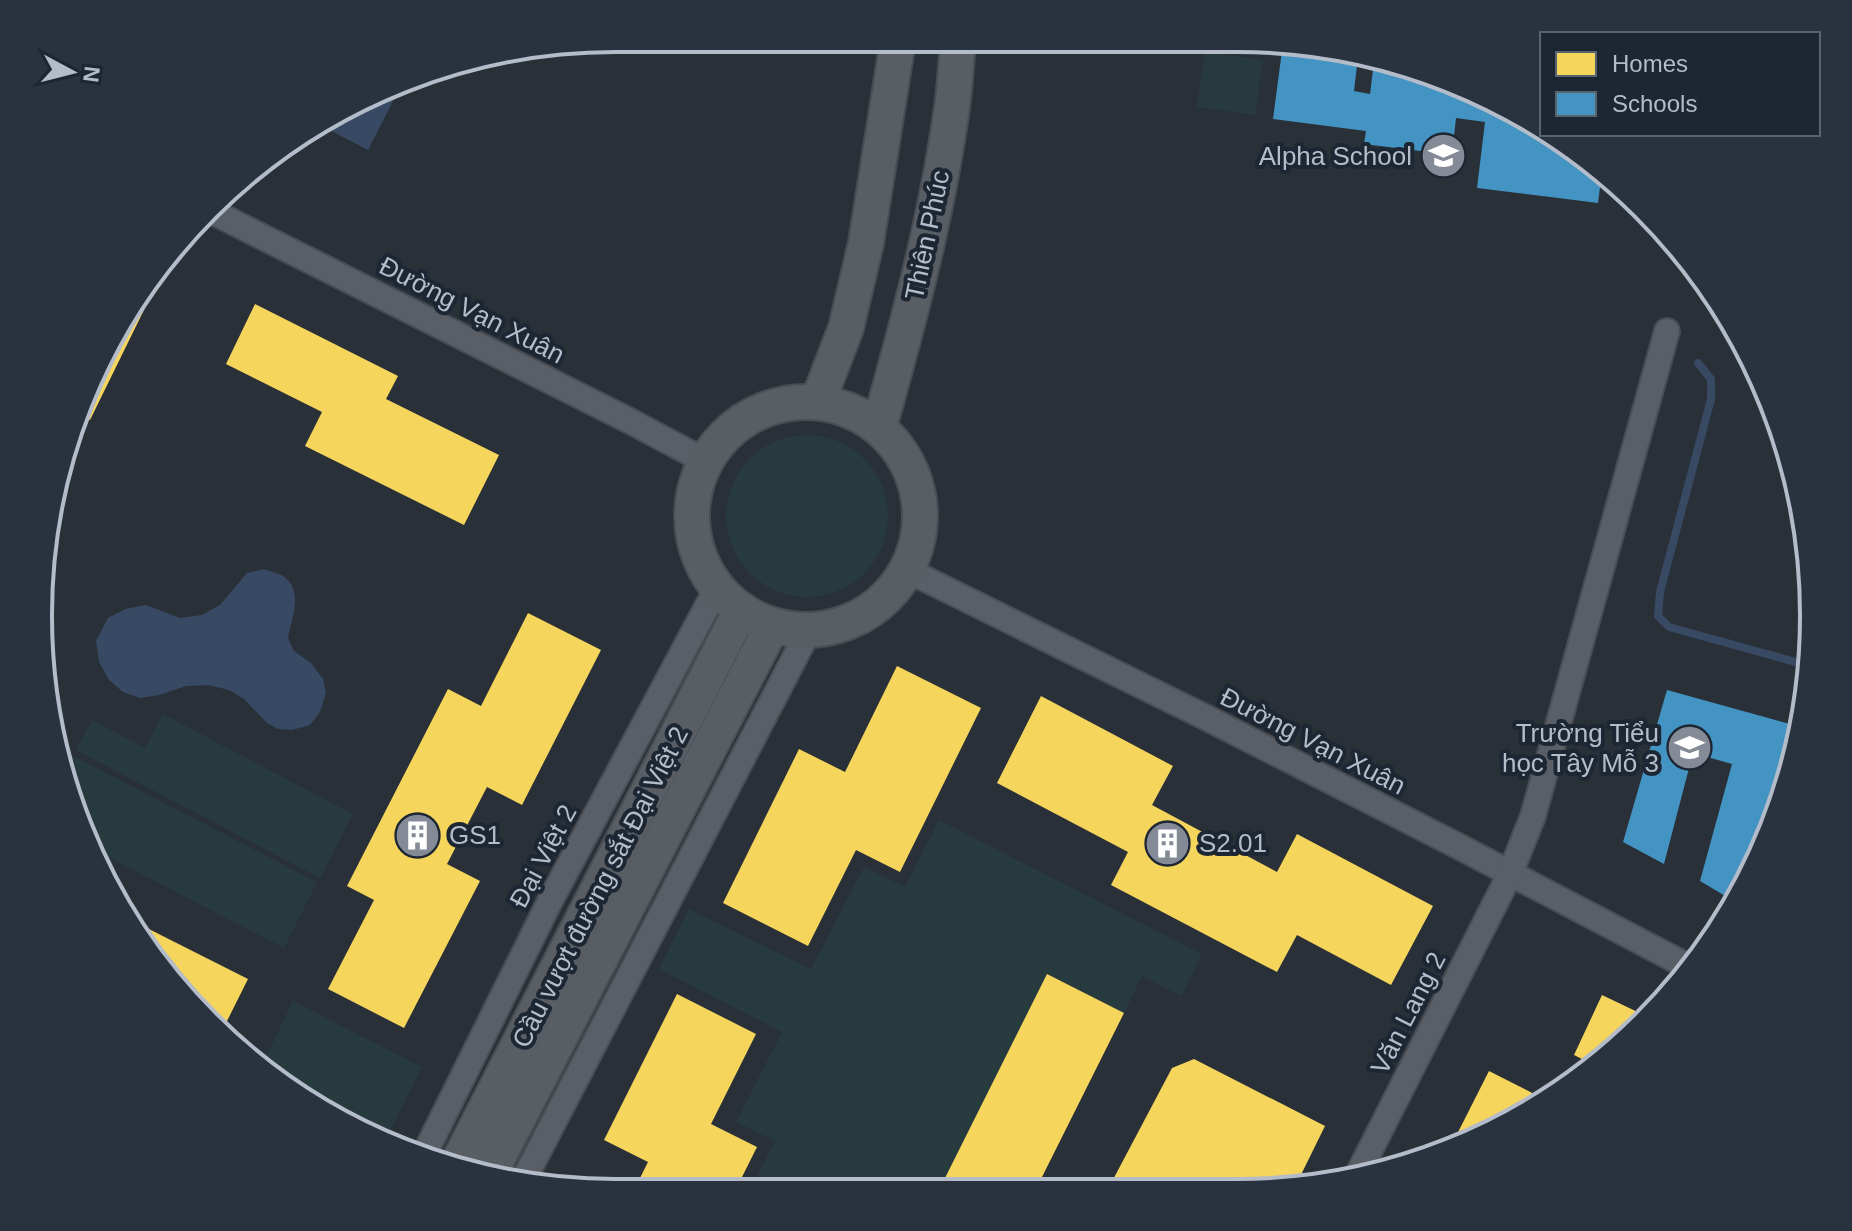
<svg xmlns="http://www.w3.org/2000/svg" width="1852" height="1231" viewBox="0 0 1852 1231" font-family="Helvetica,sans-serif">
<rect width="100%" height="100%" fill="#2a3038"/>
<g fill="#273a3e">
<path d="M1205 52 1263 60 1255 115 1197 107Z"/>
<circle cx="807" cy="516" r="81"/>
<path d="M163 714 353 814 320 878 76 750 92 720 145 748Z"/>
<path d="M56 747 317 882 284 948 93 849 58 765Z"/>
<path d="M939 820 1202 954 1181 996 1142 976 1124 1013 1047 974 939 1190 751 1189 775 1141 736 1122 782 1032 659 969 689 909 811 969 864 867 905 887Z"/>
<path d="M293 1001 422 1067 385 1141 360 1134 261 1067Z"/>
</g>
<g fill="#384963">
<path d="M389 89 397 93 368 150 318 124Z"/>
<path d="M264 569C269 571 278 573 283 576 305 592 291 618 288 638L294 651 311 663 323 679 326 693 320 712 310 725 292 730 278 729 267 723 244 699 229 690 209 685 186 686 159 695 140 698 123 692 109 680 99 662 96 641 108 618 125 609 146 605 180 618 202 615 220 605 247 573Z"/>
</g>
<g fill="#f6d55c">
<path d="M163 259 168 261 90 420 77 414 82 395 158 264Z"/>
<path d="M255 304 398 376 386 399 499 455 464 525 305 446 322 412 226 364Z"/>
<path d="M528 613 601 650 522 805 487 787 447 864 480 881 404 1028 328 989 374 900 347 886 448 689 481 706Z"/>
<path d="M897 666 981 708 900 872 856 850 808 946 723 903 799 749 845 772Z"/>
<path d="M1041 696 1173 766 1152 805 1277 872 1297 834 1433 906 1391 985 1297 935 1277 972 1111 885 1128 852 997 783Z"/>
<path d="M127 918 248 979 221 1033Z"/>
<path d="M1047 974 1124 1013 1035 1191 939 1190Z"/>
<path d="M677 994 756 1034 711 1124 757 1147 736 1189 635 1188 648 1162 604 1140Z"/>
<path d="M1602 995 1648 1017 1596 1066 1574 1055Z"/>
<path d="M1194 1059 1325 1126 1294 1189 1274 1192 1107 1191 1172 1068Z"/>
<path d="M1489 1071 1546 1100 1492 1134 1449 1150Z"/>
</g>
<g fill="#4393c3">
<path d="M1283 43H1312L1358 57 1354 91 1370 94 1374 62 1492 97 1542 131V134H1546L1602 171 1598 203 1477 188 1485 122 1456 118 1452 155 1364 144 1366 131 1273 119Z"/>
<path d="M1667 690 1801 727 1785 792 1771 789 1747 881 1737 903 1700 881 1732 764 1693 753 1664 864 1623 842Z"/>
</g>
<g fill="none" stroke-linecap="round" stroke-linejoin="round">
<path stroke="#384963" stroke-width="8" d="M1698 363 1711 379V399L1660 592 1658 616 1669 627 1810 666"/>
<defs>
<g id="street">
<path d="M213 212 630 421 705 461"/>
<path d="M907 570 1207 718 1458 846 1691 968"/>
<path d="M425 1153 549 903 717 588"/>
<path d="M1356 1178 1510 874 1533 816 1667 331"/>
<path d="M522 1183 809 630"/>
</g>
<g id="secondary">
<path d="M818 401 846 328 866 243 898 40"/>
<circle cx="806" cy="516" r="114"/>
<path d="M879 427C908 324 936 220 951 114 955 90 956 65 958 40"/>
<path d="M458 1163 741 610"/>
<path d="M490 1173 772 626"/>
</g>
</defs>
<use href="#street" stroke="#484c53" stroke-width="28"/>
<use href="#secondary" stroke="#484c53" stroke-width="38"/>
<use href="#street" stroke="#5a5e66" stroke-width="24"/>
<use href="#secondary" stroke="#595d64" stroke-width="34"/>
</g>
<defs>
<symbol id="school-disc" viewBox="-11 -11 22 22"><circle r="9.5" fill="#848b96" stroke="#1d2633"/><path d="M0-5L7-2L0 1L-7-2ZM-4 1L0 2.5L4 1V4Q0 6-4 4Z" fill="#fff"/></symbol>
<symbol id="building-disc" viewBox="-11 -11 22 22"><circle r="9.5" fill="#848b96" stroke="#1d2633"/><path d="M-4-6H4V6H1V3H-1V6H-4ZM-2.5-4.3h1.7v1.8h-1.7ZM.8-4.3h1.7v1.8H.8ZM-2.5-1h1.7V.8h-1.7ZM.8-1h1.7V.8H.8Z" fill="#fff"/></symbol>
</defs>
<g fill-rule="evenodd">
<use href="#school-disc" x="1418" y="130" width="51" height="51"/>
<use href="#school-disc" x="1664" y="722" width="51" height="51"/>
<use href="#building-disc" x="392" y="810" width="51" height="51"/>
<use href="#building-disc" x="1142" y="818" width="51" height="51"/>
</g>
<g text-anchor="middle" stroke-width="8" stroke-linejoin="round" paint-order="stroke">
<g font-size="26" fill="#b4bcc9" stroke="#1d2633" text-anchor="end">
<text x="1412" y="165">Alpha School</text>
<text x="1659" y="742">Trường Tiểu<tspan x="1659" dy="30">học Tây Mỗ 3</tspan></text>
<text x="449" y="844" text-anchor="start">GS1</text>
<text x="1199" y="852" text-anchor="start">S2.01</text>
</g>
<g font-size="26" fill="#b4bcc9" stroke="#1d2633">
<text transform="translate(927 235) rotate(-78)" y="9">Thiên Phúc</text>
<text transform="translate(472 310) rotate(27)" y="9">Đường Vạn Xuân</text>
<text transform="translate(1313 741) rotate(27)" y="9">Đường Vạn Xuân</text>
<text transform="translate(543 856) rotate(-62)" y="9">Đại Việt 2</text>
<text transform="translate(600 887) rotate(-63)" y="9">Cầu vượt đường sắt Đại Việt 2</text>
<text transform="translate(1408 1013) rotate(-63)" y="9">Văn Lang 2</text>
</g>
</g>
<path d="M0 0H1852V1231H0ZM615 52H1237A563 563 0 0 1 1800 615V616A563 563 0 0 1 1237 1179H615A563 563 0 0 1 52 616V615A563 563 0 0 1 615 52Z" fill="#29323f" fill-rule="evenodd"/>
<path fill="none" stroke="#b4bcc9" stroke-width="4" d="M615 52H1237A563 563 0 0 1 1800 615V616A563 563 0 0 1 1237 1179H615A563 563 0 0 1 52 616V615A563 563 0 0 1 615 52Z"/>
<rect x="1540" y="32" width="280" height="104" fill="#1d2633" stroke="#59626f" stroke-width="2"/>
<rect x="1556" y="52" width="40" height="24" fill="#f6d55c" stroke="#59626f" stroke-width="2"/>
<text x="1612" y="72" font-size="24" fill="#b4bcc9">Homes</text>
<rect x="1556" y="92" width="40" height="24" fill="#4393c3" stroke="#59626f" stroke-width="2"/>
<text x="1612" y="112" font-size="24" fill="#b4bcc9">Schools</text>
<g transform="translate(72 72) rotate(97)" stroke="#1d2633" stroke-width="6" paint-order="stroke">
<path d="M0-6L14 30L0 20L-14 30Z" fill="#b4bcc9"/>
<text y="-12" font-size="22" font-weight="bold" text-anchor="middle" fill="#b4bcc9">N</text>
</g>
</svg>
